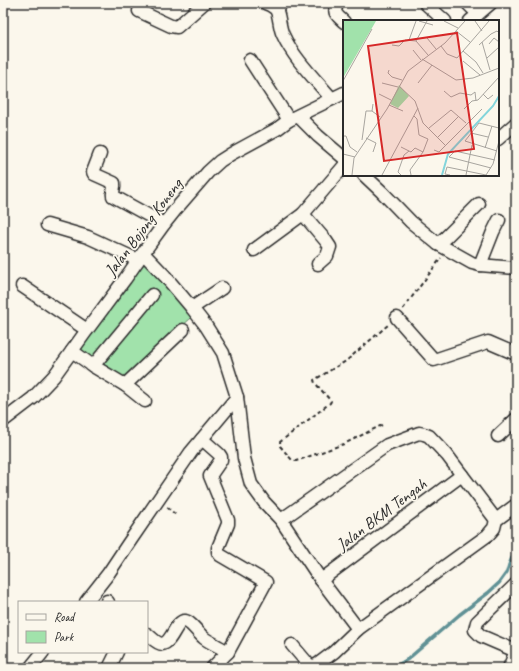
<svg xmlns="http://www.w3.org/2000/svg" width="519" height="671" viewBox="0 0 519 671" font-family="Caveat,sans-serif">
<rect width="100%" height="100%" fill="#fbf7ec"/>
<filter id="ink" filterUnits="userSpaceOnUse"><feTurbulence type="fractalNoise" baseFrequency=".025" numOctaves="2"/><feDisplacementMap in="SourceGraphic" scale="8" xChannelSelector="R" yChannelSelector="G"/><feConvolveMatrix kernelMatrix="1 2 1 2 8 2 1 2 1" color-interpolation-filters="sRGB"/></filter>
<g filter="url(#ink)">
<path fill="#a1e2ab" stroke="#66866b" d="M147 249 191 318 121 381 76 352Z"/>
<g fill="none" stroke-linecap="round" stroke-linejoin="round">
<path stroke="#609195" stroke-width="3.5" d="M393 668 408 659 459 615 488 593 499 583 507 572 509 565 512 558 516 555"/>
<defs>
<g id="minor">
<path d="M265 3 270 5 276 9 281 4"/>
<path d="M338 3C332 13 337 15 344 22"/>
<path d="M425 3 445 21"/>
<path d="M467 3 478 14"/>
<path d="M276 9C280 17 279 27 283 35 294 59 315 79 332 99"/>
<path d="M139 11 171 26 177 27 204 3"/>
<path d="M470 21 491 3"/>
<path d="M250 60 289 120"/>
<path d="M298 116 318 136 344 158"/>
<path d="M498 139 516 123"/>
<path d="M100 154 93 172 94 174 114 183C115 188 112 192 113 196L164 224"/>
<path d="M364 175 382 192 411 222 438 244 472 263 480 265 516 268"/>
<path d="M303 214 326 241 330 247 327 256 318 264"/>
<path d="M47 225 88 237 138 260"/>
<path d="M438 244 446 237 479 204"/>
<path d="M254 250 303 214 344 166"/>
<path d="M143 253 165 276 192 308 206 326 223 353 237 397 244 458 251 484 264 502 281 520 321 580 358 629"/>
<path d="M480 265 493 232 499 220"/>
<path d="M22 286 87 330"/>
<path d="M192 308 222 288"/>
<path d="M397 318 434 360 488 342 516 354"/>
<path d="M72 351 93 366 125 385 145 401"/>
<path d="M93 366 152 295"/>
<path d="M125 385 183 330"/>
<path d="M3 421 33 398 54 376 87 330 125 279 143 253 164 224 176 209 208 172 220 161 231 154 277 129 289 120 344 93"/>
<path d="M498 436 516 419"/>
<path d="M202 439 219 454 221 457V460L210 476 228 520V524L218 548V552L220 555 266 582 228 652 212 668"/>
<path d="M281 520 387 445 419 433 424 434 429 436 447 455 462 475 496 520"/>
<path d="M321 580 462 475"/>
<path d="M107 601 108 602"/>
<path d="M86 602 108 574 128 544 191 452 237 397"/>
<path d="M147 634C151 637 157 644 162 644 172 643 176 620 185 621 191 622 199 634 204 638 211 643 220 647 228 652"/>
<path d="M292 645 309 665 314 666 318 664 334 652 358 629 488 535 494 528 496 520 516 505"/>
<path d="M30 668 43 652"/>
<path d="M109 668 117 652"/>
<path d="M509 668 516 651 481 636 475 630 477 622 516 584"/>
</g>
</defs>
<use href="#minor" stroke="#2b2b2b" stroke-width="15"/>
<g stroke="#2b2b2b" stroke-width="2" stroke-dasharray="4 3" stroke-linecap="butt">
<path d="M403 309 441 258"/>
<path d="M382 425 344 444 296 461 292 460 280 446V442L330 403 331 401 315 383 314 380 346 361 388 325"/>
<path d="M167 507 177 516"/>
</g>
<use href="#minor" stroke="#fbf7ec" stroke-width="12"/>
</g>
</g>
<g text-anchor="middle" stroke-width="3.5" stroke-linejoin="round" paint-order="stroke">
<g font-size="17" fill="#2b2b2b" stroke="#fbf7ec">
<text transform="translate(143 227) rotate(-53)" y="6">Jalan Bojong Koneng</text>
<text transform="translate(381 514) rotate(-37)" y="6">Jalan BKM Tengah</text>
</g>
</g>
<g transform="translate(343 20)">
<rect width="156" height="156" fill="#fbf7ec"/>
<path d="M0 1H33L0 58ZM56 65 66 76 55 88 47 84Z" fill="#a1e2ab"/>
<path fill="none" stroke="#83d5db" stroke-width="2" d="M99 155 105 134 150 86 156 76"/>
<path fill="none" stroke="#a8a59f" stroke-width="1" d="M76 1 90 5M101 1 115 8M132 1 139 11M113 11 127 22M84 18 93 29M66 20 73 1M73 21 85 35M139 22 147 50M146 24 151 18 156 22M49 25 56 26 62 20 73 21 84 1M136 25 148 14 154 11 156 13M98 26 104 34 114 38 146 1M70 30 78 40M120 31 133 42 140 53M144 38 156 27M79 39 113 60 130 58 156 48M120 41 137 55M46 50 45 53 49 57 59 60M0 61 29 9M39 63 55 67M75 63 89 45M56 66 72 81 80 103 102 125M101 71 108 77 117 73 128 75 132 72 133 81M36 74 48 80M140 74 145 79 150 75M30 84 29 91 37 97M46 85 60 91M121 89 129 81 135 80 156 57M86 108 108 90 123 103M128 113 145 117M0 116H3L7 127 14 132M23 118 33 123 30 132M94 118 116 96M19 120 23 91H29M58 127 68 132 72 128 80 132M142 128 149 106M91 130 96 132 139 89M154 131 122 121 136 103 156 108M0 134 12 137M148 148 106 137 112 131 152 140M9 155 11 138 44 89 65 51 102 23 122 1M39 155 75 88M58 155 55 152 61 135 66 131M68 155 67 150 80 132 85 119 76 115 74 99 71 96M107 155 102 154 104 147 143 155 150 144 156 121M123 155 129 125"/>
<path fill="#d62828" fill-opacity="0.15" stroke="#d62828" stroke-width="2" d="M114 13 131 129 41 141 25 26Z"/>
<rect width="156" height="156" fill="none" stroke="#2b2b2b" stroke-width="2"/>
</g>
<rect width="519" height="671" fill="none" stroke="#fbf7ec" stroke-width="16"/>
<rect x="8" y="8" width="503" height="655" fill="none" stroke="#2b2b2b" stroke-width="1.5" filter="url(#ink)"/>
<rect x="18" y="601" width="130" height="52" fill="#fbf7ec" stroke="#a8a59f"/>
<rect x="26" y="614" width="20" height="6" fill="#fbf7ec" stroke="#a8a59f"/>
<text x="54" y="621" font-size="12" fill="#2b2b2b">Road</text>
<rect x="26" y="631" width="20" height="12" fill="#a1e2ab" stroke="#a8a59f"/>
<text x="54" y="641" font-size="12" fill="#2b2b2b">Park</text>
</svg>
